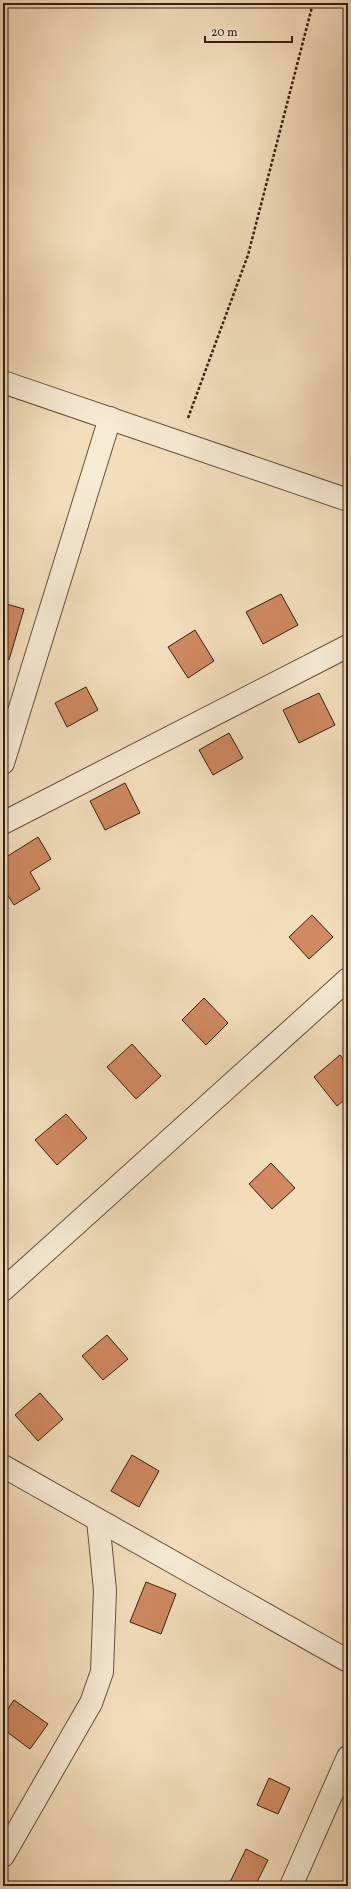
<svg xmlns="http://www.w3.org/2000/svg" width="351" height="1889" viewBox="0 0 351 1889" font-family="Vollkorn,serif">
<rect width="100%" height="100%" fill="#f3debc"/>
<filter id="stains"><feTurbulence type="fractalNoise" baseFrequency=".005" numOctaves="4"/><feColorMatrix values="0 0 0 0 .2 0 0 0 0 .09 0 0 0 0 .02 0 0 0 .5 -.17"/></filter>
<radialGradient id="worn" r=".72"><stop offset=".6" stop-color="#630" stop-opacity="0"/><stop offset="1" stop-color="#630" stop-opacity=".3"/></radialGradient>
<g fill="#d08960" stroke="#342012">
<path d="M281 594 298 625 263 644 246 612Z"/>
<path d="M3 603 24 609 9 660 3 658Z"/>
<path d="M195 630 214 661 188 678 168 647Z"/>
<path d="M86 687 98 710 67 727 55 703Z"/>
<path d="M319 693 335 725 299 743 283 710Z"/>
<path d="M229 733 243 758 213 775 199 750Z"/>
<path d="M125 783 140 813 105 830 90 801Z"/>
<path d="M38 837 51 859 30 872 40 889 14 905 3 888V859Z"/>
<path d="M312 915 333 937 309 959 289 937Z"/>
<path d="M204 998 228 1023 206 1045 182 1020Z"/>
<path d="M132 1044 161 1076 136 1099 107 1067Z"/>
<path d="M340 1055 348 1065V1097L337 1106 314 1077Z"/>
<path d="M66 1114 87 1138 57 1165 35 1140Z"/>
<path d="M271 1163 295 1188 272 1209 249 1184Z"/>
<path d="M107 1335 128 1359 103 1380 82 1356Z"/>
<path d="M40 1393 63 1419 38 1441 15 1415Z"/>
<path d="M132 1455 159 1471 139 1507 111 1491Z"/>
<path d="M146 1582 176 1594 161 1634 130 1622Z"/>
<path d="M14 1700 48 1724 30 1749 3 1729V1716Z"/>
<path d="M269 1778 290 1788 278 1814 257 1805Z"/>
<path d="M246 1849 268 1860 255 1886H238L230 1882Z"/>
</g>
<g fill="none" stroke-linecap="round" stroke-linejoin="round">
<defs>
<g id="minor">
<path d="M3 382 348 500"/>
<path d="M3 763 110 418"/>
<path d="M3 823 348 646"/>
<path d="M3 1290 348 979"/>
<path d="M3 1466 348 1661"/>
<path d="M3 1856 91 1703 102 1672 105 1590 98 1520"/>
<path d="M291 1886 348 1757"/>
</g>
</defs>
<use href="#minor" stroke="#64503c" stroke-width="24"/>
<path stroke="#342012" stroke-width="2.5" stroke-dasharray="3 2" stroke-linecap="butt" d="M188 418 248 255 313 3"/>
<use href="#minor" stroke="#f7ead3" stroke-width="22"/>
</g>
<rect width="351" height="1889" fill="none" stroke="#f3debc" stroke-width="16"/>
<rect x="4" y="4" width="343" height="1881" fill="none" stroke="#342012" stroke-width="2"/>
<rect x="8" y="8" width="335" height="1873" fill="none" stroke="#342012"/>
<path d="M205 36v6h87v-6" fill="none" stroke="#342012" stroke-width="2"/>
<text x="211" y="36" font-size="12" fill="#342012" stroke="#f7ead3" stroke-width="3" paint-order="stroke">20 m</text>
<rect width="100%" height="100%" filter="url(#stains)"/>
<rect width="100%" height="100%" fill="url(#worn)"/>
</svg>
